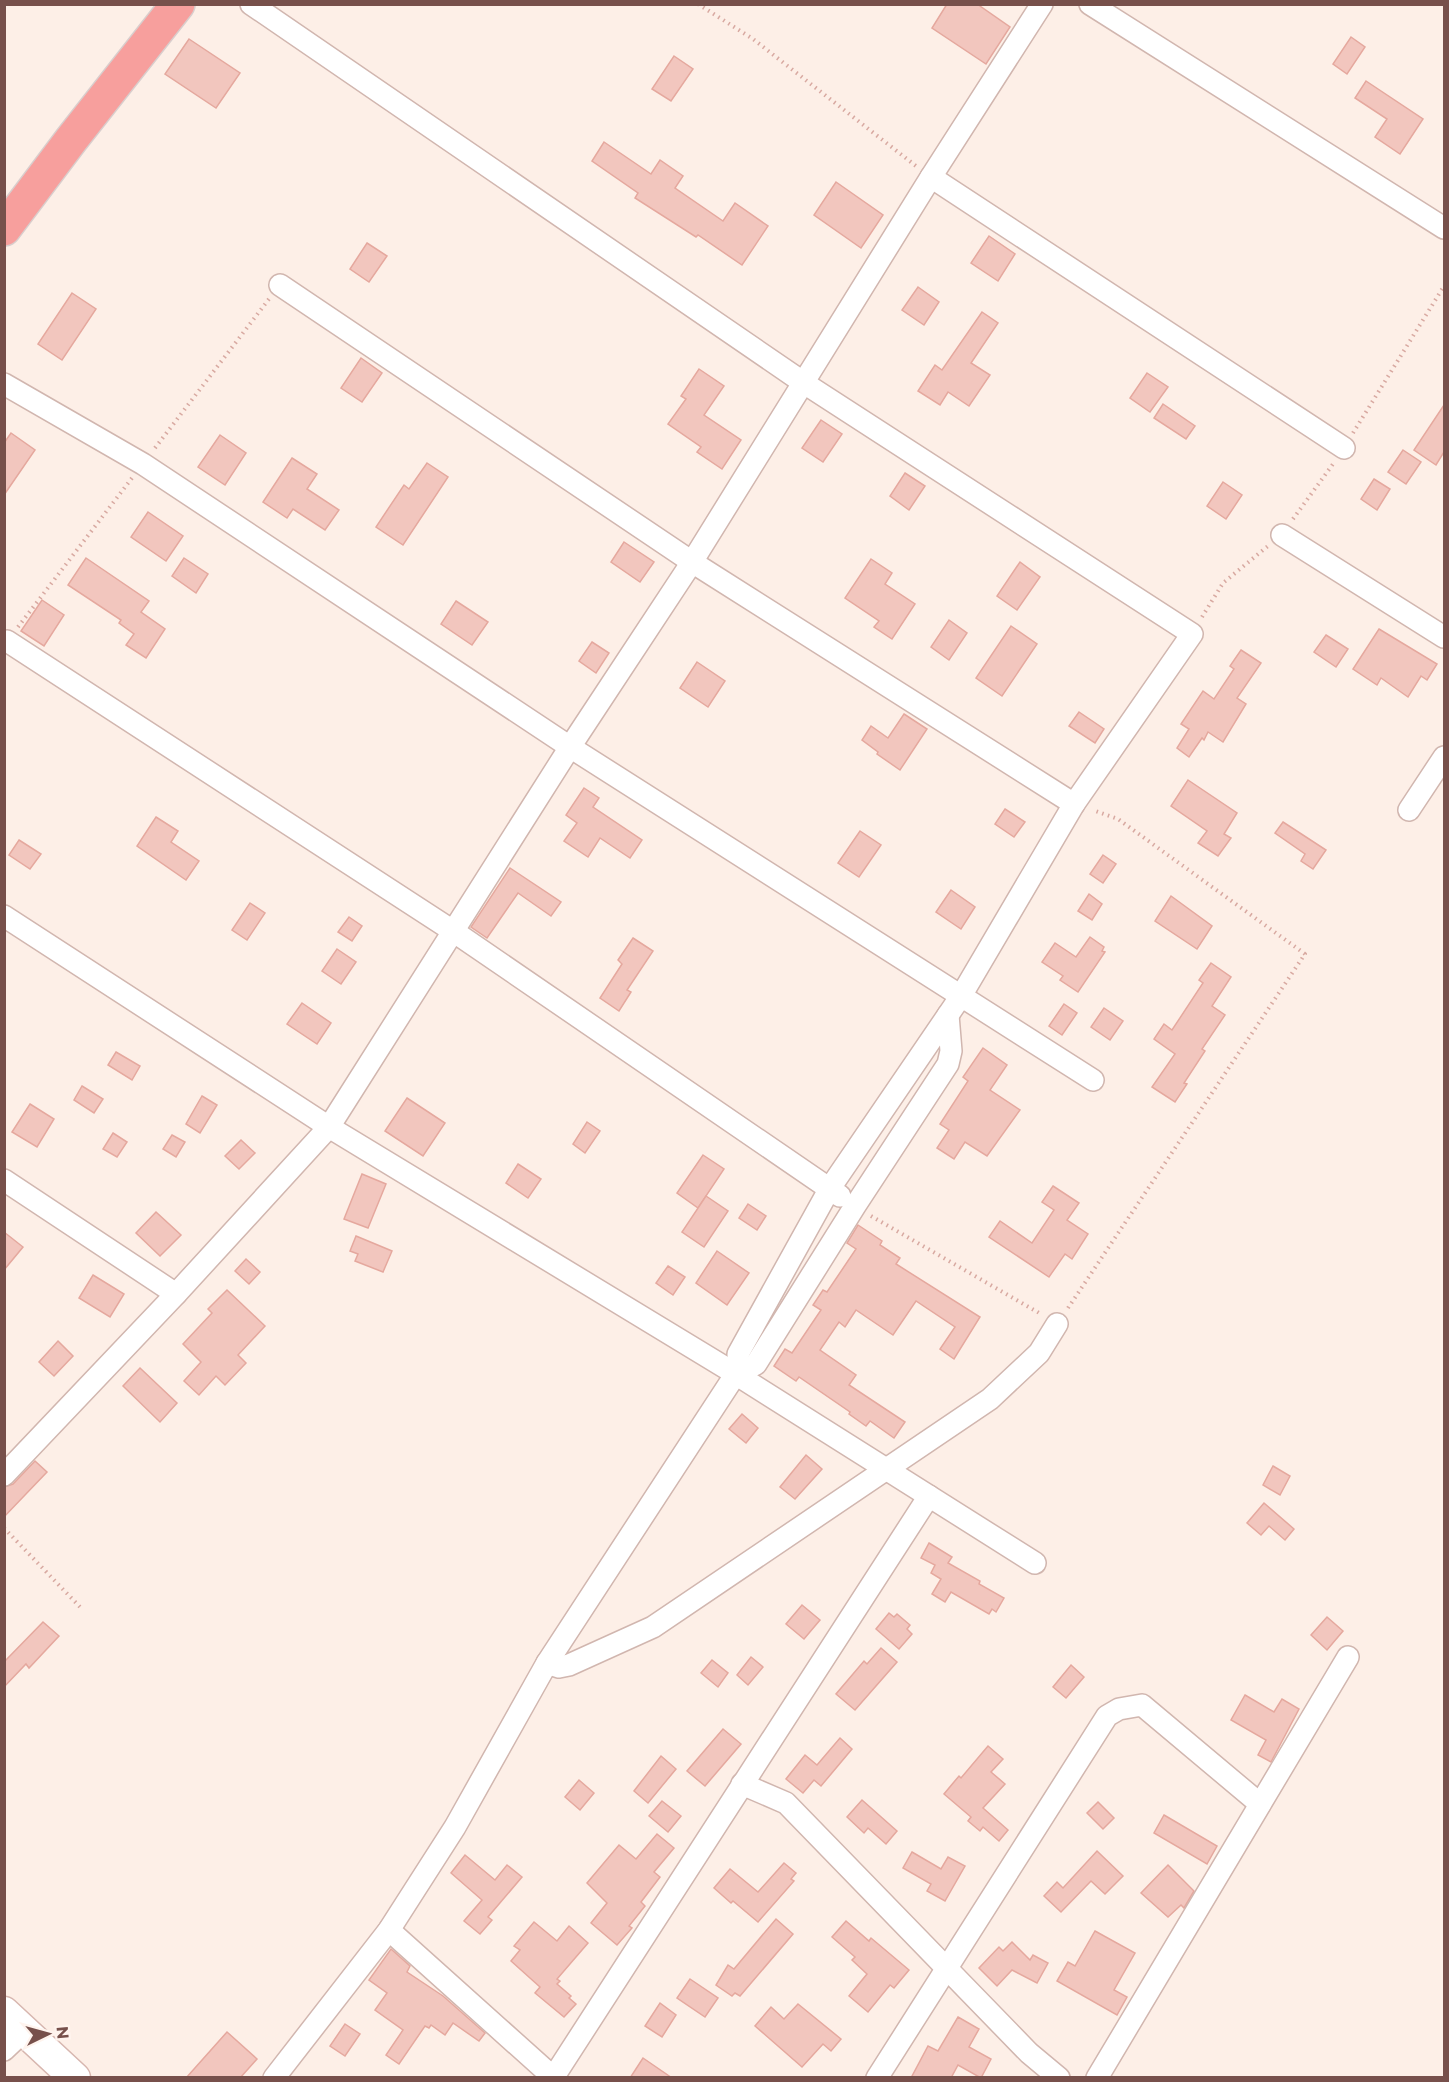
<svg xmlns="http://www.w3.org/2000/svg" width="1449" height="2082" viewBox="0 0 1449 2082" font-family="Montserrat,sans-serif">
<rect width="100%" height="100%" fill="#fdefe7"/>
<g fill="#f2c6be" stroke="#e5a89e" stroke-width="1.5">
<path d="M947 4H977L1010 27 986 64 932 28Z"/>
<path d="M1351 37 1365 47 1347 74 1333 64Z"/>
<path d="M189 39 240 73 216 108 165 74Z"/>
<path d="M674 56 693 69 671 101 652 89Z"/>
<path d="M1366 81 1423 119 1400 154 1375 137 1387 119 1355 98Z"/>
<path d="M604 142 651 174 660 160 683 176 675 188 723 221 735 203 768 226 742 265 698 235 696 237 635 198 638 193 592 161Z"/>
<path d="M836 182 883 215 861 248 814 215Z"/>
<path d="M989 236 1015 254 998 281 971 263Z"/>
<path d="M367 243 387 256 369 282 350 269Z"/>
<path d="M918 287 939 302 924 325 902 310Z"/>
<path d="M72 293 96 309 62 360 38 344Z"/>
<path d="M982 312 998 323 971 363 990 375 969 406 948 392 940 405 918 391 935 365 942 370Z"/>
<path d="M361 358 382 373 362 402 341 388Z"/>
<path d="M699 369 724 386 704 415 741 440 722 469 697 452 701 447 668 424 686 399 681 396Z"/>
<path d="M1147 373 1168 387 1150 412 1130 398Z"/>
<path d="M1163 404 1195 426 1186 439 1154 418Z"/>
<path d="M1444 405V452L1436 465 1414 450Z"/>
<path d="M821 420 842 434 823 462 802 448Z"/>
<path d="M11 433 35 450 4 495V443Z"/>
<path d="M220 435 246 453 225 485 198 467Z"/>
<path d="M1403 450 1421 462 1406 484 1388 472Z"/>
<path d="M292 458 317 474 307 489 339 510 325 530 293 509 287 518 263 502Z"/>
<path d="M427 463 448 477 403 545 376 527 404 485 409 489Z"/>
<path d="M905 473 925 486 909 510 890 496Z"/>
<path d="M1374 479 1390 489 1377 510 1361 499Z"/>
<path d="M1223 482 1242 495 1226 519 1207 506Z"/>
<path d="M148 512 183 536 166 561 131 537Z"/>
<path d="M624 542 654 562 640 582 611 562Z"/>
<path d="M86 558 149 601 141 612 165 629 146 658 126 645 134 634 119 623 121 620 68 585Z"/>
<path d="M184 558 208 574 196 593 172 576Z"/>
<path d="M871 559 892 573 885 584 915 604 892 639 874 627 879 621 845 598Z"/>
<path d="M1020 562 1040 577 1017 610 997 596Z"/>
<path d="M42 600 64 615 44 646 21 631Z"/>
<path d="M456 601 488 622 472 645 441 624Z"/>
<path d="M949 620 967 633 949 660 931 647Z"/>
<path d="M1011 626 1037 644 1002 696 976 678Z"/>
<path d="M1379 629 1437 664 1427 680 1421 676 1408 697 1381 678 1377 685 1353 669Z"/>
<path d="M1326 635 1348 649 1336 667 1314 652Z"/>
<path d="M592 642 609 653 596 673 579 661Z"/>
<path d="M1241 650 1261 663 1237 698 1246 704 1223 742 1208 732 1204 740 1202 738 1189 757 1177 748 1189 729 1181 724 1203 691 1214 699 1234 669 1230 666Z"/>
<path d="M697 662 725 681 708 707 680 688Z"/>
<path d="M1079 712 1104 729 1095 743 1069 726Z"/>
<path d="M904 714 927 729 900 770 877 754 878 752 862 740 871 726 888 738Z"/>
<path d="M1188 780 1237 813 1224 834 1231 838 1218 856 1198 843 1207 831 1171 806Z"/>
<path d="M584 788 599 798 593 807 642 840 630 858 600 838 588 857 564 841 577 823 566 815Z"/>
<path d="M1005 809 1025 822 1014 837 995 824Z"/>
<path d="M156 817 178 831 171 842 199 861 186 880 137 846Z"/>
<path d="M1283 822 1326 850 1313 869 1301 861 1305 854 1275 833Z"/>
<path d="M860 831 881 845 859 877 838 863Z"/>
<path d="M19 840 41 854 30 869 9 855Z"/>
<path d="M1103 855 1116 864 1103 883 1090 874Z"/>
<path d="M510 868 561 902 551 916 518 893 487 938 471 927Z"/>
<path d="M951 890 975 907 961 929 936 912Z"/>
<path d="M1089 894 1102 904 1092 920 1078 911Z"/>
<path d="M1171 896 1212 926 1197 949 1155 921Z"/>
<path d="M250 903 265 913 247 940 232 930Z"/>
<path d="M349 917 362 926 352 941 338 932Z"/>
<path d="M1090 937 1104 947 1102 951 1105 952 1078 992 1060 980 1063 976 1042 962 1055 943 1076 957Z"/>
<path d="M633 938 653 951 627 990 631 992 619 1011 600 998 622 964 618 960Z"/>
<path d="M337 949 356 962 341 984 322 971Z"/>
<path d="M1211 963 1231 977 1212 1006 1225 1015 1202 1049 1205 1051 1184 1083 1187 1084 1175 1102 1152 1087 1175 1054 1154 1039 1164 1024 1172 1030 1203 983 1199 980Z"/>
<path d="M302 1003 331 1023 317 1044 287 1024Z"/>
<path d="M1064 1004 1077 1013 1062 1035 1049 1026Z"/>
<path d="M1104 1008 1123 1021 1110 1040 1091 1027Z"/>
<path d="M983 1048 1007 1065 990 1090 1020 1110 987 1156 965 1142 954 1159 937 1148 949 1130 940 1124 968 1081 963 1077Z"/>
<path d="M116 1052 140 1066 132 1080 108 1065Z"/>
<path d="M82 1086 103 1099 94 1113 74 1100Z"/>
<path d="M202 1096 217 1105 200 1133 186 1124Z"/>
<path d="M407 1098 445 1123 423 1156 385 1131Z"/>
<path d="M30 1104 54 1119 37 1147 12 1132Z"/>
<path d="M587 1122 600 1131 585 1153 573 1144Z"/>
<path d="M113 1133 127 1142 117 1157 103 1149Z"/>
<path d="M172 1135 185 1142 176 1157 163 1149Z"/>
<path d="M241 1140 255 1153 239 1169 225 1156Z"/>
<path d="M703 1155 724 1169 698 1208 677 1193Z"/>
<path d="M518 1164 541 1179 528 1198 506 1183Z"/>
<path d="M362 1174 386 1184 368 1228 344 1219Z"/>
<path d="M1053 1186 1079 1203 1067 1220 1088 1234 1072 1259 1065 1254 1049 1277 989 1237 1000 1221 1032 1243 1054 1210 1042 1202Z"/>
<path d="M706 1196 728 1211 704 1247 682 1232Z"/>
<path d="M748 1204 766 1216 757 1230 739 1218Z"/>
<path d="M156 1212 181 1235 160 1256 136 1233Z"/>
<path d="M858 1225 882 1241 880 1245 900 1258 896 1264 980 1317 954 1359 940 1349 955 1327 916 1301 893 1335 856 1310 845 1327 839 1322 820 1350 856 1375 849 1385 905 1422 894 1438 870 1421 866 1426 849 1414 850 1412 799 1377 796 1381 774 1366 785 1349 792 1353 821 1310 813 1305 823 1290 827 1292 856 1249 847 1243Z"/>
<path d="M4 1232 23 1247 4 1270Z"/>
<path d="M356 1236 392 1251 383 1272 355 1261 358 1254 350 1251Z"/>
<path d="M717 1251 749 1273 727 1305 696 1283Z"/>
<path d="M246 1259 260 1272 249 1284 235 1271Z"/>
<path d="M668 1266 685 1277 673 1295 656 1283Z"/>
<path d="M93 1275 124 1294 110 1317 79 1298Z"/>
<path d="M227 1290 265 1326 238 1355 246 1363 225 1385 216 1376 199 1395 184 1381 201 1362 183 1344 212 1313 208 1309Z"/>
<path d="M58 1341 73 1356 54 1376 39 1362Z"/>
<path d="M140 1368 177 1403 160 1422 123 1386Z"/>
<path d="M742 1414 758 1428 746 1443 729 1429Z"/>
<path d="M806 1455 822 1469 795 1499 780 1487Z"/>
<path d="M35 1461 47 1472 4 1517V1487L13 1484Z"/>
<path d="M1273 1466 1290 1476 1280 1495 1263 1485Z"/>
<path d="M1264 1503 1294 1529 1285 1540 1269 1526 1261 1535 1247 1523Z"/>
<path d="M929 1543 952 1557 948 1563 980 1581 979 1584 1004 1598 996 1612 992 1609 989 1614 951 1592 945 1602 932 1594 941 1579 931 1573 935 1565 921 1558Z"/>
<path d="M802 1605 820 1620 804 1639 786 1624Z"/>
<path d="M889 1613 894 1617 897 1614 910 1625 907 1629 912 1634 899 1649 876 1629Z"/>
<path d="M1327 1617 1343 1631 1327 1650 1311 1635Z"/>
<path d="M43 1622 59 1636 29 1668 26 1664 4 1687V1662Z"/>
<path d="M881 1648 897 1662 855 1710 836 1694 864 1661 867 1664Z"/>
<path d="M751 1657 763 1667 748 1685 737 1675Z"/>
<path d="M712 1660 728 1673 718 1687 701 1673Z"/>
<path d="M1071 1665 1084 1677 1066 1698 1053 1687Z"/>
<path d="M1245 1695 1274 1712 1282 1699 1299 1709 1271 1762 1258 1755 1266 1740 1231 1720Z"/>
<path d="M723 1729 741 1744 705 1786 687 1771Z"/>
<path d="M840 1738 852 1749 821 1786 814 1780 803 1793 786 1779 805 1755 817 1765Z"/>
<path d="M988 1746 1003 1759 991 1772 1005 1784 983 1808 1008 1830 999 1841 983 1827 980 1831 968 1821 971 1817 944 1794 959 1776 961 1778Z"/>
<path d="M661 1756 676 1769 648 1803 634 1791Z"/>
<path d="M579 1780 594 1793 580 1810 565 1797Z"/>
<path d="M862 1800 897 1831 886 1844 868 1828 864 1833 847 1817Z"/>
<path d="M662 1801 681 1816 668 1832 649 1816Z"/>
<path d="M1098 1802 1114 1818 1103 1829 1087 1813Z"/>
<path d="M1164 1815 1217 1846 1207 1864 1154 1833Z"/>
<path d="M657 1834 674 1848 654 1872 660 1877 641 1902 645 1906 629 1926 632 1928 617 1945 591 1923 607 1903 587 1883 619 1845 636 1859Z"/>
<path d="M1097 1851 1123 1876 1105 1894 1091 1881 1061 1912 1044 1896 1057 1882 1063 1888Z"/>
<path d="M912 1852 941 1869 948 1857 965 1866 945 1901 927 1891 931 1884 903 1868Z"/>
<path d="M465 1855 495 1880 507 1865 522 1877 488 1917 492 1920 480 1934 464 1921 482 1900 451 1873Z"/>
<path d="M784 1863 796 1873 791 1879 794 1881 758 1922 733 1901 731 1903 714 1888 730 1869 758 1892Z"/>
<path d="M1168 1865 1194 1891 1184 1908 1181 1905 1168 1917 1141 1893Z"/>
<path d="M776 1919 793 1934 740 1996 735 1993 732 1996 716 1985 728 1965 734 1969Z"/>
<path d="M846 1921 869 1941 871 1938 909 1970 894 1988 890 1985 868 2012 849 1996 867 1974 852 1960 855 1957 832 1937Z"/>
<path d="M534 1922 557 1941 569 1926 588 1943 557 1979 560 1981 557 1984 571 1996 569 1998 576 2004 564 2017 535 1993 540 1987 511 1961 520 1950 514 1946Z"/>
<path d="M1095 1931 1135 1953 1114 1990 1127 1997 1117 2015 1057 1981 1068 1962 1075 1966Z"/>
<path d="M1012 1942 1030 1960 1033 1955 1048 1963 1037 1983 1012 1970 997 1986 979 1968 999 1947 1003 1951Z"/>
<path d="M391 1949 410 1966 407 1972 443 1996 485 2033 479 2041 453 2023 445 2035 431 2025 429 2028 425 2026 399 2064 386 2055 403 2030 375 2010 387 1993 369 1980Z"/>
<path d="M690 1979 718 1998 705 2017 677 1998Z"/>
<path d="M660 2003 676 2015 662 2037 645 2026Z"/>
<path d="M798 2004 841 2039 831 2051 823 2044 802 2067 755 2026 771 2007 784 2019Z"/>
<path d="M958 2017 979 2029 969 2047 991 2059 981 2078 958 2065 951 2078H911L928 2046 938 2051Z"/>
<path d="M345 2024 360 2034 345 2056 330 2046Z"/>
<path d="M227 2032 257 2059 240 2078H186Z"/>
<path d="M643 2058 672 2078H630Z"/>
</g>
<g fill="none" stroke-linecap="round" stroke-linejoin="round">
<defs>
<g id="street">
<path d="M251 4 804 383 1192 634 1074 804 961 996 830 1188 738 1354 739 1369"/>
<path d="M1090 4 1444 228"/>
<path d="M931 177 1344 448"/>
<path d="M280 285 692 562 1074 804"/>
<path d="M4 384 143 464 570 747 1093 1080"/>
<path d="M1282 535 1444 637"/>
<path d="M7 641 453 931 840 1196"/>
<path d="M1409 810 1444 757"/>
<path d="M4 916 329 1127 726 1368 1035 1563"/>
<path d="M4 1180 176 1294"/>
<path d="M4 1475 176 1294 329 1127 570 747 692 562 931 177 1042 4"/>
<path d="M547 1663 559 1667 569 1665 653 1627 990 1399 1039 1353 1057 1324"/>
<path d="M742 1784 786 1803 1029 2053 1059 2078"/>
<path d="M389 1930 554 2078"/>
<path d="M4 2050 24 2031"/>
<path d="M274 2078 389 1930 455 1827 547 1663 739 1369 745 1370 756 1364 855 1206 948 1064 951 1051 948 1015"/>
<path d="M553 2078 929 1496"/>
<path d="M877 2078 1107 1716 1119 1709 1142 1705 1260 1804"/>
<path d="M1097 2078 1348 1657"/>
</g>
<path id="secondary" d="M4 2012 75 2078"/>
<path id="highway" d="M4 229 71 140 178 4"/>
</defs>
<use href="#street" stroke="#d1b6af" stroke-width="24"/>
<use href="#secondary" stroke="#d7b6af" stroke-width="33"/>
<use href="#highway" stroke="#d9cecd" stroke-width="36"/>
<g stroke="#d8a9a1" stroke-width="4" stroke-dasharray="1.5 4.5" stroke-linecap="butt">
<path d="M698 4 753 39 916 166"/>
<path d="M1353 433 1444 286"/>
<path d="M155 448 269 299"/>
<path d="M1293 519 1333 464"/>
<path d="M1202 617 1223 583 1268 546"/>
<path d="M18 627 132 478"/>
<path d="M871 1216 1041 1314"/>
<path d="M1068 1308 1305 954 1118 819 1093 810"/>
<path d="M4 1528 81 1608"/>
</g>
<use href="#street" stroke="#fff" stroke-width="21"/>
<use href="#secondary" stroke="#fff" stroke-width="30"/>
<use href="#highway" stroke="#f79f9d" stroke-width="33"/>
</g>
<rect width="1449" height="2082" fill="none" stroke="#77504b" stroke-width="12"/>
<g transform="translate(48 2034) rotate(85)" stroke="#fff4ee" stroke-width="4.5" paint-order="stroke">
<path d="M0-4.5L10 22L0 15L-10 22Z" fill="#77504b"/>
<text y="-9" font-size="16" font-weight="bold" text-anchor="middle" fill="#77504b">N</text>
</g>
</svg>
